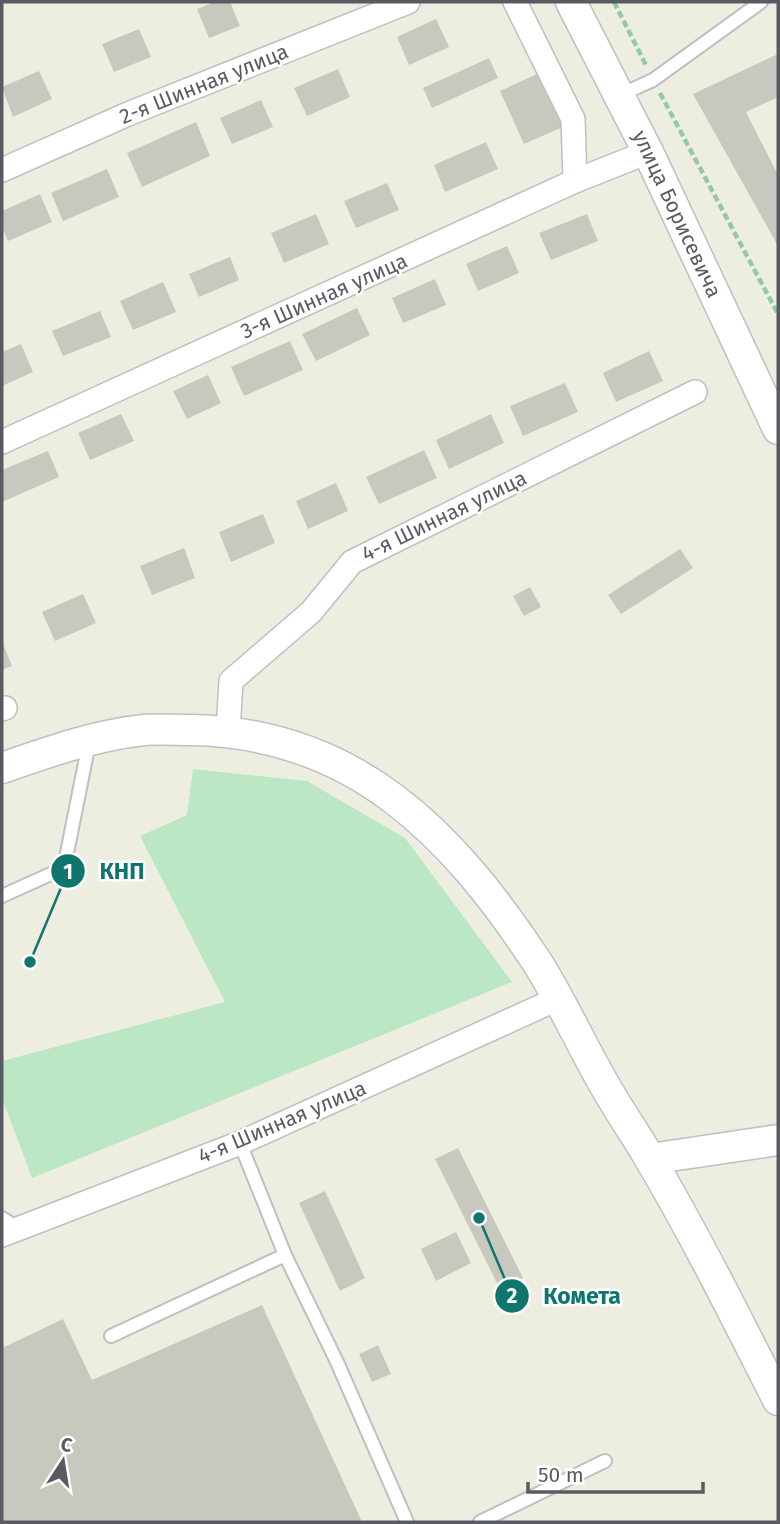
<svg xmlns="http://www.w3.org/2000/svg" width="780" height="1524" viewBox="0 0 780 1524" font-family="'Fira Sans',sans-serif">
<rect width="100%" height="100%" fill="#eeeee0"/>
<path fill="#bbe7c5" d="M193 769 307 781 405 838 512 982 32 1178 2 1098V1061L225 1002 140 836 187 815Z"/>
<g fill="#c8c8be">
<path d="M215 2H230L240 26 209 38 197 9Z"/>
<path d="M436 19 449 47 409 65 397 37Z"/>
<path d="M139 29 151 57 114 72 102 44Z"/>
<path d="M778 54V97L746 112 778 175V246L693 94Z"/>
<path d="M489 58 498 78 432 108 423 88Z"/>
<path d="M338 69 350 97 307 116 294 88Z"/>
<path d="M39 71 52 99 13 117 2 87Z"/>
<path d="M539 73 563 127 524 144 500 91Z"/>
<path d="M261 100 273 127 232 144 220 118Z"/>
<path d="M196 122 210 156 142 187 127 153Z"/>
<path d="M486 142 498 169 445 192 434 165Z"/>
<path d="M107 169 119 197 63 221 51 193Z"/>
<path d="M387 183 399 210 356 228 344 201Z"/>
<path d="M40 194 52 222 8 241 2 227V211Z"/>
<path d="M316 214 329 244 284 263 271 233Z"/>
<path d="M587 214 598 241 551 260 539 233Z"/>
<path d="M507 246 519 273 478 291 466 264Z"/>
<path d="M230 257 239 280 199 297 189 274Z"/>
<path d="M435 279 446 305 403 323 392 298Z"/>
<path d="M163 282 176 312 133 330 120 301Z"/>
<path d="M357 308 370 335 316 361 302 334Z"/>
<path d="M100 311 111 337 63 356 52 331Z"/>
<path d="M290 341 303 370 244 396 231 367Z"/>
<path d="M21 344 33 372 2 386V352Z"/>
<path d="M649 351 663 381 616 402 603 373Z"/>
<path d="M208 375 221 403 187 419 173 391Z"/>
<path d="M565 383 578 412 523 436 510 406Z"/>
<path d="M121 414 134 441 90 460 78 433Z"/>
<path d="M491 414 504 443 449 469 436 440Z"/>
<path d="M424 450 437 478 379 504 366 477Z"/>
<path d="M48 451 59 477 2 502V470Z"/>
<path d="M336 483 348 511 308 529 296 501Z"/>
<path d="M263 514 275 543 231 562 219 532Z"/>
<path d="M184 548 195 578 152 595 140 566Z"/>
<path d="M680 549 693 568 621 614 608 595Z"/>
<path d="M530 587 541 607 524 616 513 596Z"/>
<path d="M83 594 96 623 55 641 42 612Z"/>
<path d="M2 641 12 666 2 670Z"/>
<path d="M458 1148 523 1278 500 1289 435 1159Z"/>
<path d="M325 1191 365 1278 340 1291 299 1203Z"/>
<path d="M456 1232 471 1263 436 1281 421 1249Z"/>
<path d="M262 1305 362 1522H2V1348L63 1319 92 1380Z"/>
<path d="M378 1345 391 1374 372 1382 359 1354Z"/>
</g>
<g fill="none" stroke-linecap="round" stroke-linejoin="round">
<defs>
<g id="service">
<path d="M620 95 653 80 761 2"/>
<path d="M2 896 64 868 89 743"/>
<path d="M240 1143 285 1255 337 1362 407 1522"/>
<path d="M2 1218 18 1228"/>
<path d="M111 1336 285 1255"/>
<path d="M480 1522 605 1461"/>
</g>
<g id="minor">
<path d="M515 2 573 119 575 181"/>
<path d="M2 170 128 114 408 2"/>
<path d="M2 442 575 181 648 152"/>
<path d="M2 709 5 708"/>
<path d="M228 731 231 681 311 612 352 562 695 392"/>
<path d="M2 1235 240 1143 557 999"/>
</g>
<g id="tertiary">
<path d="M571 2 648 152 778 429"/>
<path d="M2 768C48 752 96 735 144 730 159 729 175 730 190 730 354 732 452 833 537 962 563 1003 583 1049 608 1091 621 1114 637 1136 650 1159 696 1237 737 1319 778 1400"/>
<path d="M650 1159 778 1140"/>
</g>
</defs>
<use href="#service" stroke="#bebec5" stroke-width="16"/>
<use href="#minor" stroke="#bebec5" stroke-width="26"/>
<use href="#tertiary" stroke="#bebec5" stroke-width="33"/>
<g stroke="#93c8ae" stroke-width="4.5" stroke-dasharray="7 3.5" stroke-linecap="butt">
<path d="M614 2 647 67"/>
<path d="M660 93 778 314"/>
</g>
<use href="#service" stroke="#fff" stroke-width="12"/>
<use href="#minor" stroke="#fff" stroke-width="23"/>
<use href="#tertiary" stroke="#fff" stroke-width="30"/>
</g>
<g text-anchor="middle" stroke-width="5" stroke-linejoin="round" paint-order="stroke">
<g font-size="21" fill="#595b63" stroke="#fff">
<text transform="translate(204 84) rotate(-22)" y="7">2-я Шинная улица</text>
<text transform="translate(677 214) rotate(65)" y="7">улица Борисевича</text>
<text transform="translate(324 296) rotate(-24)" y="7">3-я Шинная улица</text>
<text transform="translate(444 516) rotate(-26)" y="7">4-я Шинная улица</text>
<text transform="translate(282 1122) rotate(-23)" y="7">4-я Шинная улица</text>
</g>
</g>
<path fill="none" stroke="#0f766e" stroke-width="2.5" d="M30 962L68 871M479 1218L512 1296"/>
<g fill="#0f766e" stroke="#fff" stroke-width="2.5">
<circle cx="30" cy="962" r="7"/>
<circle cx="479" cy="1218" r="7"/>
<circle cx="68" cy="871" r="18"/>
<circle cx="512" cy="1296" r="18"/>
</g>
<g font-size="21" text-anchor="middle" font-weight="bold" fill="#fff">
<text x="68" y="879">1</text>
<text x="512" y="1303">2</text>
</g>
<g font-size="23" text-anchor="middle" font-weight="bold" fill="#0f766e" stroke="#fff" stroke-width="5" stroke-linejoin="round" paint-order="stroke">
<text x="122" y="879">КНП</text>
<text x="582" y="1304">Комета</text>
</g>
<rect width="780" height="1524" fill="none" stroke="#595b63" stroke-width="7"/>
<g transform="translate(63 1461) rotate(12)" stroke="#ffffff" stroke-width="5" paint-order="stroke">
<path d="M0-5L12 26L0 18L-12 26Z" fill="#595b63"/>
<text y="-10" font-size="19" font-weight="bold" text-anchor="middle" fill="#595b63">С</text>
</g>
<path d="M528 1482v10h175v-10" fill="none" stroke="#595b63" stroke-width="3.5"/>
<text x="538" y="1482" font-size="21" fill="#595b63" stroke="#ffffff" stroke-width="5" paint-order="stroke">50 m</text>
</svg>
